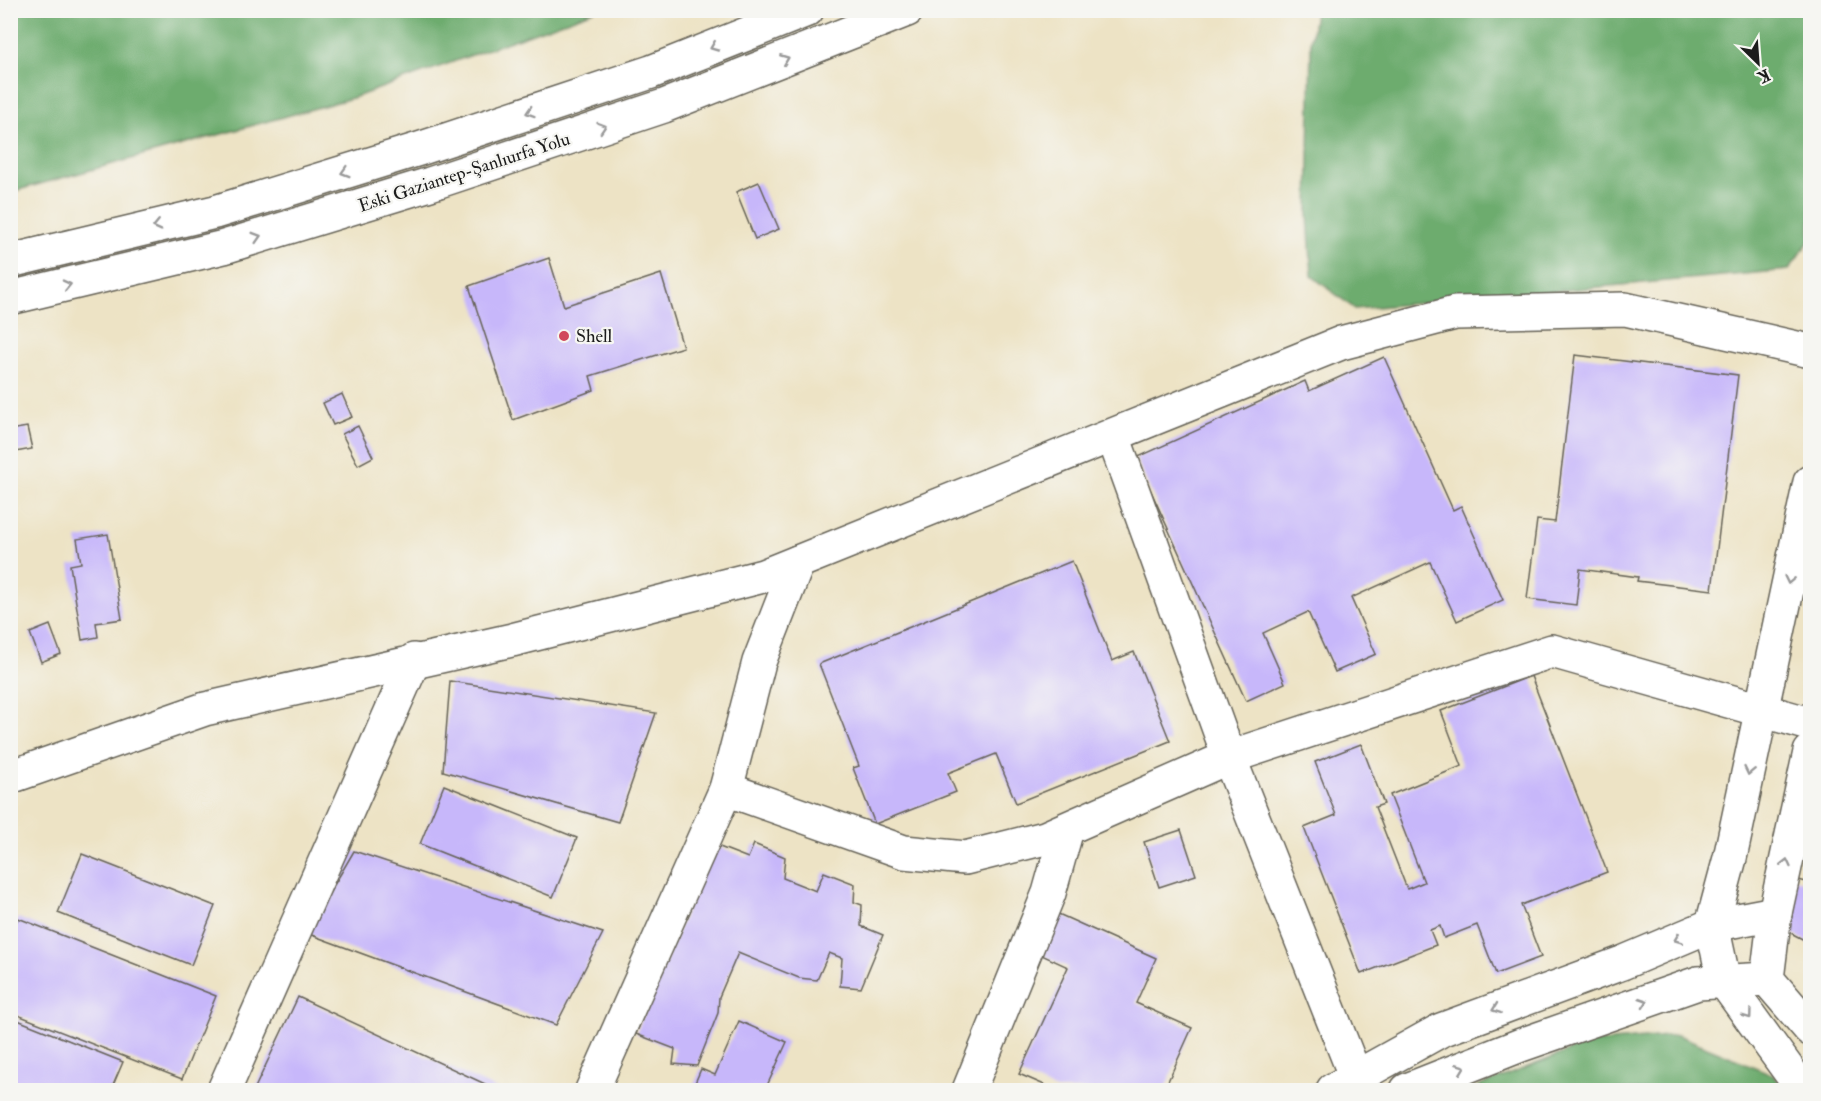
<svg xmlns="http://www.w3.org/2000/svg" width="1821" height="1101" viewBox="0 0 1821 1101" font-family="'IM FELL Double Pica',serif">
<rect width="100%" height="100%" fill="#f6f6f2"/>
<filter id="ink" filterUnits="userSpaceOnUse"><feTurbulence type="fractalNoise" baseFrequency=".0167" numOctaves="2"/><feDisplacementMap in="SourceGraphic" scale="12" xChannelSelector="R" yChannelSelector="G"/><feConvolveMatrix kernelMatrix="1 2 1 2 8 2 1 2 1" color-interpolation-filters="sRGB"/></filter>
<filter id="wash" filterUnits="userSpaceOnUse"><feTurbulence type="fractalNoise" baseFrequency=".008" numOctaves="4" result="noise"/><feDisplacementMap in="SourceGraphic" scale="24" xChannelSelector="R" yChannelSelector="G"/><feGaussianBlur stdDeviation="1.35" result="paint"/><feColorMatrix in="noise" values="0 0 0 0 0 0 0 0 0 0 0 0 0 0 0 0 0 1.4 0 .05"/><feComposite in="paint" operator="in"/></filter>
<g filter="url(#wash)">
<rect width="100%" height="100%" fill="#ede3c5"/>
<g fill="#6dac6e" stroke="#446445" stroke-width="1.5">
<path d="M11 10H594V11L356 97 11 192Z"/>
<path d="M1315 11H1810V240L1789 270 1355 309 1312 276 1308 216 1311 41Z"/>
<path d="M1678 1035 1772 1074 1785 1090H1469L1589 1043Z"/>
</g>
<g id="blocks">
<g fill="#c7b7fa">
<path d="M759 182 779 229 755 239 736 192Z"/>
<path d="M549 258 564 306 661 274 683 347 590 376 594 390 513 420 469 286Z"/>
<path d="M1575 355 1738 375 1712 590 1637 581 1638 577 1580 569 1576 605 1527 599 1537 520 1555 522Z"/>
<path d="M1384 357 1453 510 1461 506 1503 600 1457 621 1430 562 1351 598 1376 654 1335 672 1308 612 1263 633 1285 683 1246 701 1136 458 1305 381 1309 391Z"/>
<path d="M342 394 352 417 333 425 323 403Z"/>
<path d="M358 426 373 457 358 465 342 434Z"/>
<path d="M27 427 32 449 10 453V430Z"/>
<path d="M108 534 122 619 96 623 98 637 82 640 70 565 81 563 77 539Z"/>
<path d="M1072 561 1112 661 1134 652 1170 741 1016 803 996 754 948 773 956 792 875 824 853 768 859 766 819 664Z"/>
<path d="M50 625 61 654 41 662 30 633Z"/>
<path d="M1531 676 1607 872 1521 905 1541 957 1496 974 1477 925 1444 938 1440 926 1430 930 1436 945 1361 974 1304 828 1336 815 1315 762 1361 744 1384 804 1375 807 1407 889 1424 882 1390 795 1462 766 1441 711Z"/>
<path d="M450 681 656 713 618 822 443 771Z"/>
<path d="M444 785 577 838 553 897 420 844Z"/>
<path d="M1181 830 1196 875 1159 887 1144 842Z"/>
<path d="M754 844 785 857 783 878 816 891 824 872 855 884 854 902 862 905 861 926 883 935 861 988 840 986 842 958 829 953 817 980 799 978 738 953 719 997 718 1013 697 1066 673 1064 675 1049 636 1034 705 866 717 846 748 858Z"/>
<path d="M354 851 603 933 556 1025 306 933Z"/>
<path d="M82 854 215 906 191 965 58 913Z"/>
<path d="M1795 879 1810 883V943L1787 931Z"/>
<path d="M1054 912 1156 958 1136 1003 1192 1028 1164 1090H1056L1019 1074 1068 967 1035 952Z"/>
<path d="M18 918 216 996 182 1079 10 1012V936Z"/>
<path d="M298 997 498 1090H254Z"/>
<path d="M10 1017 123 1062 111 1090H10Z"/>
<path d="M739 1021 787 1042 765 1090H692L701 1069 715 1075Z"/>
</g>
</g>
</g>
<g filter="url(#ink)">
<use href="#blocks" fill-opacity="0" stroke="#656257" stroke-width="1.5"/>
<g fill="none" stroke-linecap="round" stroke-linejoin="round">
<defs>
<g id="minor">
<path d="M1113 436 1229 757 1356 1078 1363 1090"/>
<path d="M1810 752 1775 913 1767 979 1810 1029"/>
<path d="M10 777 205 709 512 640 763 576 1341 343 1455 313 1625 309 1810 351"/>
<path d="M726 789 904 852 965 858 1045 838 1229 757 1552 651 1810 724"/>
<path d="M224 1090 414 660"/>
<path d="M592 1090 726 789 759 662 798 562"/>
<path d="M969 1090 1049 893 1067 829"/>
<path d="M1333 1090 1441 1030 1622 963 1712 925 1775 913"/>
<path d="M1407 1090 1521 1045 1698 983 1767 979"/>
<path d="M1803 1090 1724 981 1712 925 1730 858 1810 482"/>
</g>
<g id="major">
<path d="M10 261 215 212 419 149 651 72 807 10"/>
<path d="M10 298 224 247 430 184 664 106 907 10"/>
</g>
</defs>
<use href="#minor" stroke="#656257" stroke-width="36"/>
<use href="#major" stroke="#656257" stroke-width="36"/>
<use href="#minor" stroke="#fff" stroke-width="33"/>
<use href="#major" stroke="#fff" stroke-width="33"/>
</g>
<defs><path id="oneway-chevron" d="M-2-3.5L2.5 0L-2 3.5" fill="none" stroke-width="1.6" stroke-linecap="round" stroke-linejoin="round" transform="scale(1.5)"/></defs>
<g stroke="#999">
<use href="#oneway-chevron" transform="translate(714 47) rotate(158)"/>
<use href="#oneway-chevron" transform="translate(785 59) rotate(-22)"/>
<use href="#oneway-chevron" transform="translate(530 112) rotate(162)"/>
<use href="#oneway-chevron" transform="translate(602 127) rotate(-18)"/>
<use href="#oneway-chevron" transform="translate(345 172) rotate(163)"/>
<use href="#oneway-chevron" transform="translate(157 226) rotate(167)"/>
<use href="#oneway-chevron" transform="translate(257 237) rotate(-17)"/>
<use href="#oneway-chevron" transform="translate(67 285) rotate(-13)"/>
<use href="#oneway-chevron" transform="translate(1789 580) rotate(102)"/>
<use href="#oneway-chevron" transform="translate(1749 771) rotate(102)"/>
<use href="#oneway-chevron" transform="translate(1786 863) rotate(-77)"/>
<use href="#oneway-chevron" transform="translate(1678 939) rotate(158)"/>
<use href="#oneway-chevron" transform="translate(1644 1002) rotate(-19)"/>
<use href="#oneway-chevron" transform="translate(1496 1009) rotate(160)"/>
<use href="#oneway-chevron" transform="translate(1748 1015) rotate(54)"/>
<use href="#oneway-chevron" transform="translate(1461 1068) rotate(-21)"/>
</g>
</g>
<circle fill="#d1495b" stroke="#f6f6f2" stroke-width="2" cx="564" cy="336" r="6"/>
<g text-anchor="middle" stroke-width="4.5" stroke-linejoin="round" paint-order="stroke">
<g font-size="18" fill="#1c1c1c" stroke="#f6f6f2">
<text transform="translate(464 172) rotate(-18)" y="6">Eski Gaziantep-Şanlıurfa Yolu</text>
</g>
<g font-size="18" fill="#1c1c1c" stroke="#f6f6f2" text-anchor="start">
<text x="576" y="342">Shell</text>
</g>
</g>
<rect width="1821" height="1101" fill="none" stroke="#f6f6f2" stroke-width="36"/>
<g transform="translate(1758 63) rotate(155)" stroke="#f6f6f2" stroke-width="4.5" paint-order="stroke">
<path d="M0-4.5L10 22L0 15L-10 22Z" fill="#1c1c1c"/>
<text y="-9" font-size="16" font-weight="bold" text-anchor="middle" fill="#1c1c1c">K</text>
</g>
</svg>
